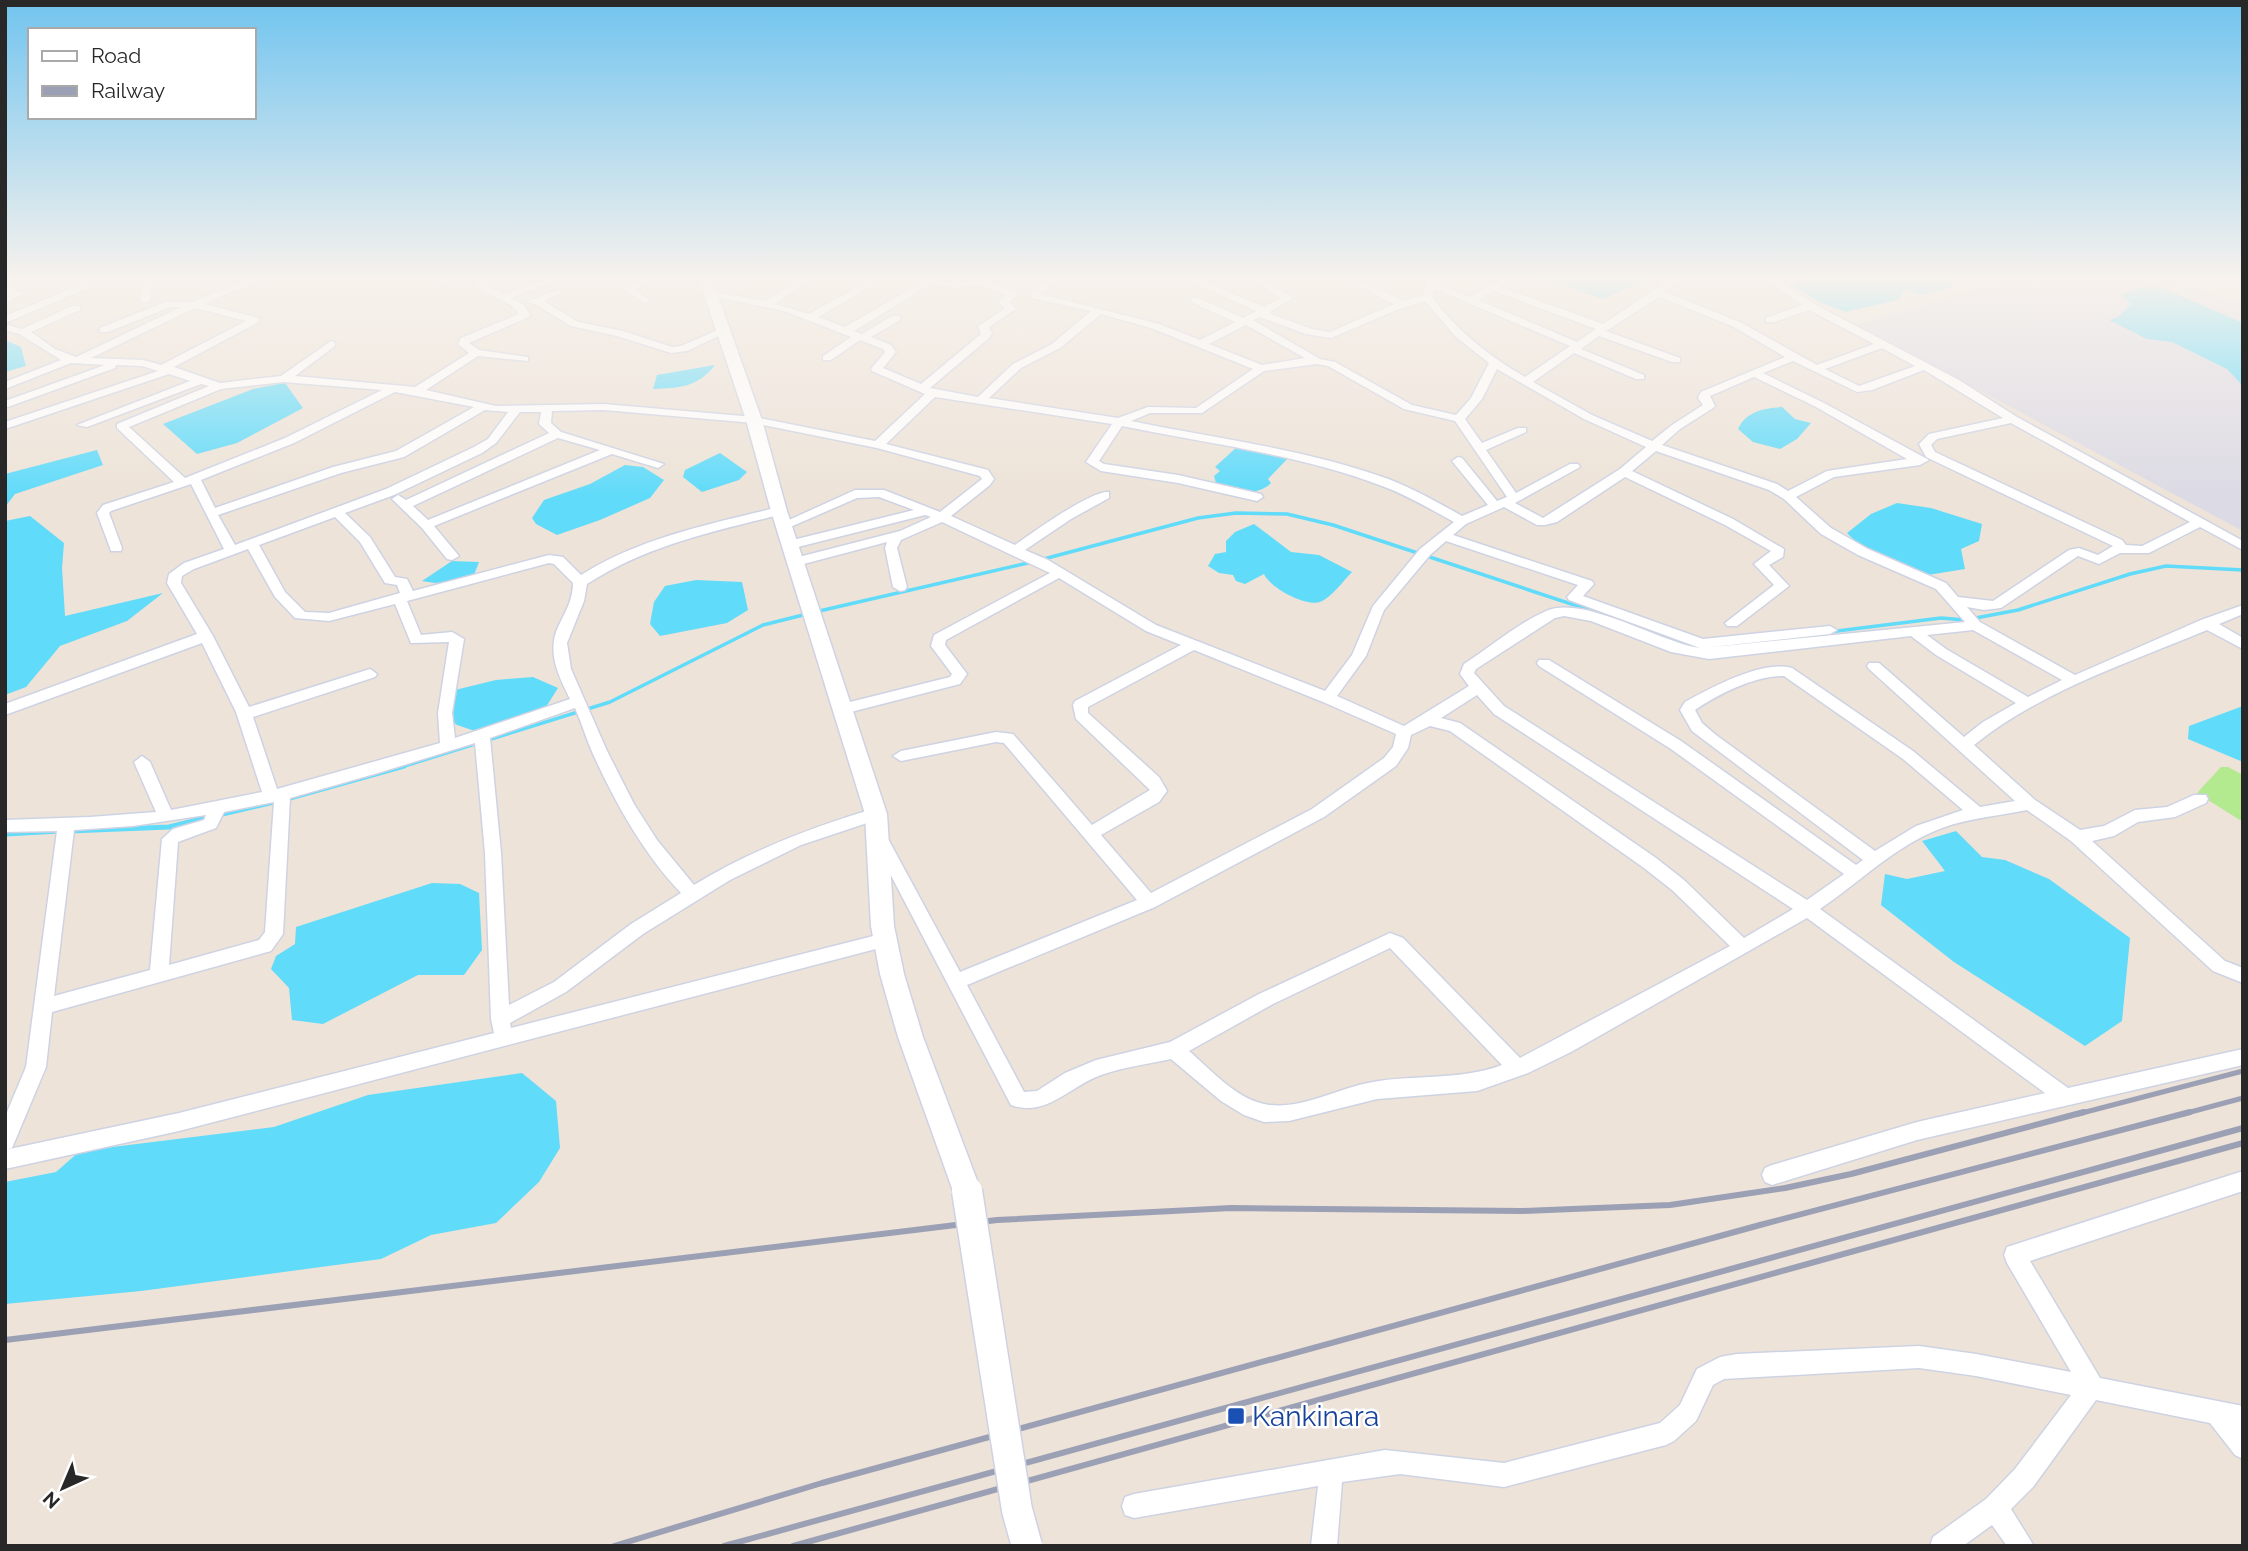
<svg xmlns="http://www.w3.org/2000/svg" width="2248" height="1551" viewBox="0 0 2248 1551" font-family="Raleway,sans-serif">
<rect width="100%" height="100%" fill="#ede3d8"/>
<path fill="#dcdae4" d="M2008 279H2177L2243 305V531L1857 325Z"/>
<path fill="#b3e98f" d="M2221 767H2228L2243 775V822L2197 793Z"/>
<g fill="#60dbfa">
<path d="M1546 279H1648L1603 299 1545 280Z"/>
<path d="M1814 279H1877L1883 283 1890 279H1948L1954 287 1920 295 1906 290 1898 300 1845 312 1817 301 1791 284Z"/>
<path d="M2160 287 2243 323V386L2227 369 2172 342 2147 339 2109 320 2118 317 2131 304 2121 295 2137 288Z"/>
<path d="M5 340 21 347 26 366 5 372Z"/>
<path d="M715 365C698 387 680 388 653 389L657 375Z"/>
<path d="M285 383 303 408 237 443 197 454 163 424 253 389Z"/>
<path d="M1782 407 1795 419 1811 423 1797 439 1780 449 1753 442 1738 429C1746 411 1765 408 1782 407Z"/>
<path d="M1239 445 1289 457 1268 479 1271 483C1255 499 1235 488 1216 483L1214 476 1220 471 1215 467Z"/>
<path d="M97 450 103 465 15 494 5 507V474Z"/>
<path d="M720 453 747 472 739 480 702 492 683 477 685 470Z"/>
<path d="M625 465 643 467 664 480 650 498 600 520 557 535 536 524 532 518 544 500 590 484Z"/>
<path d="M1897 503 1931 508 1982 524 1979 541 1961 549 1965 569 1928 575 1858 544 1847 533 1871 514Z"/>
<path d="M30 516 64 543 62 568 65 616 163 593 127 621 60 646 26 687 5 695V521Z"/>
<path d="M1254 524 1291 552 1319 555 1352 572C1343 581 1332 597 1320 602 1306 607 1270 588 1264 574L1245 584 1236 581 1233 575 1219 573 1208 566 1215 554 1226 552V541L1235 532Z"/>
<path d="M452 561 479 562 472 580 435 583 422 581Z"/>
<path d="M696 580 742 582 748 610 727 623 660 636 650 624 654 602 665 586Z"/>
<path d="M533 677 558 688 544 710 475 731 457 725 449 719 455 690 496 680Z"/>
<path d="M2243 706V762L2188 739 2189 726Z"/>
<path d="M1956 831 1982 857 2005 860 2049 879 2130 938 2122 1021 2085 1046 1954 962 1881 905 1885 874 1907 879 1945 871 1922 841Z"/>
<path d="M432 883 460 884 479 893 482 950 464 975H418L323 1024 292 1020 289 988 271 969 276 956 295 944 296 927Z"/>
<path d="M522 1073 556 1101 560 1148 539 1182 496 1223 431 1235 381 1259 141 1291 5 1304V1182L56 1172 80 1151 274 1127 368 1095Z"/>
</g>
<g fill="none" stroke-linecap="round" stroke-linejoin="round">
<g stroke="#60dbfa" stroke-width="3.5">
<path d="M1040 560 1198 518 1236 513 1287 514 1333 525 1665 635"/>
<path d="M815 612 1032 562"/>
<path d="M1829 632 1941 618 1965 620 2018 610 2130 574 2166 566 2243 570"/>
<path d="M398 768 610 702 763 625 807 614"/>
</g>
<g stroke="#60dbfa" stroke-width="5">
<path d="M290 798 404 766"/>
<path d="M218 815 278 801"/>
<path d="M69 831 169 827 210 817"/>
<path d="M5 834 60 831"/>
</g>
<defs>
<g id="minor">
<path d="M85 279H96L86 289 5 323V316L80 285Z"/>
<path d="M144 279H154L150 300 145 303 140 300Z"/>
<path d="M247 279H261L204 304 259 318V322L174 367 220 383 281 376 331 341 335 342V346L295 376 415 387 469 353 458 344 461 338 519 314C509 299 488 298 476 285L479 279H489L486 285 504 294 547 279H562L511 298 523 304 530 315 529 317 469 343 479 350 528 357V361L478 356 426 390 496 406 604 404 754 417 875 441 925 394 872 371 871 369 885 352 883 349 860 340 831 360H823V356L851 337 784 311 708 295V291L765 301 799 279H811L775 304 809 314 866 282H872V286L818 317 845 327 920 283 917 279 955 282 989 279 987 281 1017 292V296L1009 302 1016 309 989 327 992 333 989 338 930 388 978 397 1013 364 1052 344 1091 311 1031 298V291L1050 279H1062L1040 294 1159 324 1200 340 1235 322 1191 302V298H1199L1243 318 1256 311 1185 279H1199L1264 307 1281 298 1249 279H1261L1293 298 1271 311V314L1312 329 1330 332 1394 304 1358 286 1356 284 1361 281 1403 301 1423 295 1428 279H1438L1437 283 1470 297 1500 279H1512L1501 287 1603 324 1670 279H1682L1665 292 1740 322 1817 365 1874 344 1809 310 1774 322H1766V318L1802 305 1765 279H1777L1814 304 1959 380 2017 417 2243 541V550L2200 527 2149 553H2120L2099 564 2078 556 2001 608 1984 610 1967 607 1980 622 2075 675 2201 620 2243 605V614L2219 624 2243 638V649L2207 630C2128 663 2041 691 1974 745L2035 800 2080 830 2104 826 2135 810 2167 807 2194 795H2206L2208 799 2206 803 2175 817 2138 822 2114 836 2092 841 2225 961 2243 968V983L2213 971 2071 841 2027 810C1998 816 1969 818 1942 828 1896 845 1860 882 1820 909L2068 1088 2243 1049V1065L1917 1140 1772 1185 1765 1182 1762 1175 1765 1168 1772 1165 1917 1122 2045 1093 1807 918 1571 1052 1528 1073 1477 1091 1377 1099 1289 1121 1264 1122 1244 1115 1221 1101 1171 1059C1148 1064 1124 1067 1101 1075 1070 1086 1046 1118 1011 1105L873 841 875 837H887L960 972 1137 900 1004 743 996 742 901 761 893 756 901 751 996 732 1013 734 1092 825 1150 790 1076 719 1073 705 1075 701 1181 645 1146 631 1059 578 946 640 945 645 967 674 960 684 843 714 838 713 836 709 838 705 950 677 952 674 931 646 934 635 1050 573 942 522 901 540 897 548 907 587 905 590 900 591 893 587 885 548 887 542 796 566 791 565V559L900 531 931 517 925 515 790 549 784 545 785 542 914 510 879 497 857 498 788 528 784 529 778 525 855 490H884L940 512 982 479 980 476 877 448 754 423 604 410 552 411 551 423 561 432 664 464 658 468 612 454 434 526 459 556 452 560 447 559 422 528 392 499 398 495 406 500 549 433 539 424 541 412H520L496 443 482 453 394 495 345 513 370 537 395 577 407 579 413 591 549 555 563 557 581 575C641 537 711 524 779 507L783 508V514C715 531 647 545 587 584L584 601 567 643 571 669 607 751 634 804 657 840 694 885C751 850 813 827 876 808L882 810 884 814 882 818 801 845 730 880 643 934 566 992 510 1023 511 1028 885 933 891 935 894 940 891 945 179 1131 5 1169V1150L179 1113 494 1033 491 1019 485 853 475 743 378 773 290 798 283 934 271 951 52 1012 46 1067 12 1148 5 1150V1117L26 1067 57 831 5 832V820L90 817 156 812 134 762 142 756 150 762 171 810 262 792 236 712 202 643 5 715V704L197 634 167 583 169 574 184 563 224 549 191 484 111 511 109 513 122 548 121 551H111L110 548 97 513 103 505 174 482 117 428V424L209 386 201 384 87 427 77 425 190 381 169 374 5 429V422L158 371 142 366 116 365 115 368 5 408V401L105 365 71 363 5 389V382L61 360 19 334 5 330V324L22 329 72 306H80V310L31 332 55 349 76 357 181 307H170L108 332H100V328L165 302H193ZM931 284 955 288 979 285 1006 295 998 302 1005 309 978 326 981 334 921 384 883 368 896 352 891 345 871 337 900 320V316H892L862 334 854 331ZM1435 289 1570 346 1525 377C1489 356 1457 331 1432 297ZM1494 291 1596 329 1577 342 1478 300ZM1659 297 1732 326 1785 357 1701 392 1698 398 1703 405 1672 425 1652 441 1592 415 1533 382 1574 353 1636 379H1644V375L1581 349 1599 336 1672 362H1680V358L1606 331ZM1425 301 1456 337 1489 363 1471 398 1456 415 1412 405 1335 362 1320 359 1253 320 1260 317 1306 334 1331 338 1399 309ZM195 308 246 321 161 365 143 360 91 358ZM1101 314 1151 328 1253 369 1196 408 1148 407 1118 418 989 398 1021 368 1060 348ZM1246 325 1305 358 1262 365 1209 344ZM1882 348 1915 366 1859 386 1825 369ZM1793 361 1857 392 1872 390 1924 370 2003 418 1929 434 1919 444 1926 457 2113 546 2098 555 2079 548 2069 550 1993 601 1958 597 1946 583 1868 549 1831 528 1796 497 1834 477 1920 465 1929 460 1824 403 1763 373ZM1317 364 1328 366 1404 409 1455 421 1507 497 1497 501 1462 458 1458 457 1452 461 1488 505 1462 516C1439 503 1416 490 1391 480 1307 449 1218 439 1131 421L1150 413H1202L1264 371ZM1497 369 1584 419 1646 447 1620 469 1543 518 1515 503 1580 467 1578 464H1570L1516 493 1486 450 1526 432V428H1518L1482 443 1465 419 1482 399ZM1754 377 1816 407 1907 459 1827 471 1788 491 1777 484 1662 445 1680 429 1713 408 1715 406 1710 396ZM284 382 382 390 285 438 185 478 129 427 221 389ZM395 392 474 407 396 451 333 467 215 508 201 480 294 443ZM935 397 1112 424 1086 462 1101 471 1178 483 1257 501 1263 497 1261 494 1178 475 1104 464 1099 461 1122 426C1209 444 1299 454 1382 486 1407 495 1430 509 1454 522L1420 549 1373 606 1352 655 1325 691 1156 625 1048 560 1025 550 1071 519 1109 498V492C1091 490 1032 533 1015 545L951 516 990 485 994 479 988 470 886 444ZM485 410 508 412 488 439 474 447 386 489 235 545 218 515 341 473 404 457ZM2011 423 2190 522 2142 546 2126 545 2122 540 1935 452 1931 445 1937 439ZM558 438 600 450 428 520 413 506ZM1656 451 1769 490 1784 499 1821 534 1858 555 1936 589 1965 622 1703 648 1830 634 1837 630 1830 626 1703 639 1583 596 1594 584 1592 581 1453 535 1466 524 1504 507 1537 525H1545L1557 522 1625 477 1725 525 1771 551 1754 564 1774 585 1725 623 1727 626H1737L1789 586 1769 565 1783 557 1784 549 1733 519 1632 471ZM335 517 360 542 385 583 397 585 400 593 329 613 305 612 285 592 259 545ZM1446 541 1578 585 1567 597 1569 600 1700 648C1659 642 1583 594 1546 611 1517 624 1490 647 1464 664L1460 674 1469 686 1404 726 1337 696 1366 656 1384 610 1430 555ZM248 549 275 597 295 618 329 621 395 604 411 643 449 642 438 713 440 743 277 789 253 717 375 677 377 674 370 669 249 707 213 636 181 583 182 576 194 569ZM549 563 554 564 573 583C573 599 566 611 559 625 546 651 558 675 570 699L455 738 452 713 464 639 452 632 421 635 407 601ZM1564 616 1591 621 1671 652 1709 659 1911 636 1936 655 2016 703 1983 722 1964 737 1879 663H1869L1867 666 1869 669 2015 801 1980 807 1913 751 1792 668C1761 660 1711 688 1685 702L1680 710 1692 731 1863 860 1856 865 1681 741 1549 660H1539L1537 663 1539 666 1671 749 1844 874 1807 900 1504 706 1474 673 1476 669 1555 618ZM1973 630 2062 680 2028 697 1946 649 1927 635ZM1194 650 1323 702 1396 734 1393 747 1384 758 1312 809 1151 893 1101 835 1159 802 1167 791 1159 777 1088 713V707ZM1784 676 1903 759 1963 810 1916 826 1875 851 1716 735 1702 723 1695 710C1719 694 1754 676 1784 676ZM1477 695 1494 714 1793 909 1744 938 1684 880 1656 858 1460 723 1441 718ZM575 708C582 723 586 739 593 754 616 804 643 853 681 893L631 924 554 982 509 1005 501 853 490 738ZM1430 726 1450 731 1644 868 1672 890 1730 946 1520 1058 1403 938 1390 933 1259 994 1170 1042 1096 1060 1065 1073 1037 1091 1024 1092 967 985 1155 907 1324 817 1396 766 1408 748 1411 735ZM274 802 265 932 259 940 169 965 178 842 216 828 224 812ZM206 815 204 820 173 829 162 839 150 970 54 996 74 830 133 826ZM1390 948 1502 1065C1457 1082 1410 1073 1363 1084 1333 1091 1296 1111 1264 1104 1235 1098 1210 1069 1189 1051L1273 1004Z"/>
<path d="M436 279H447L449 282 444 285Z"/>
<path d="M645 279H660L635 289 650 301 645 304 623 288Z"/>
<path d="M687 279H702L712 284 707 287Z"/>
<path d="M5 286 22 292 23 294 5 303V296L10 294 5 293Z"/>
<path d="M556 290 564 292 544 301 578 322 623 331 672 347 681 346 718 330 727 332 687 351 671 353 617 336 571 326 535 304 526 302Z"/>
<path d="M2243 1171V1191L2030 1261 2100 1378 2243 1406V1459L2235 1455 2210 1423 2096 1400 2033 1487 2011 1509 2034 1546H2007L1992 1525 1963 1546H1930L1933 1537 1986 1499 2015 1469 2071 1395 1976 1376 1919 1368 1724 1379 1713 1385 1696 1421 1674 1441 1666 1445 1504 1487 1400 1474 1342 1482 1337 1546H1311L1318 1486 1134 1518 1125 1515 1122 1506 1125 1497 1134 1494 1385 1450 1504 1463 1660 1423 1680 1405 1697 1369 1720 1357 1737 1354 1919 1346 1976 1354 2071 1372 2007 1263 2004 1255 2007 1247Z"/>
</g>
<path id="secondary" d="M699 279H712L762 420 787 511 887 814 894 926 904 974 923 1037 981 1191 977 1200 967 1204 957 1200 953 1191 898 1037 880 974 871 926 865 814 771 511 746 420Z"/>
</defs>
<use href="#minor" stroke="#ced3e3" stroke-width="3"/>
<use href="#secondary" stroke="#ced3e3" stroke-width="3"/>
<use href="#minor" fill="#fff" fill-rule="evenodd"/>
<use href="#secondary" fill="#fff" fill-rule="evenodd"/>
<g stroke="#9ba0b5" stroke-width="5">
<path d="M2078 1114 2243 1071"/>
<path d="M2183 1114 2243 1098"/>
</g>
<g stroke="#9ba0b5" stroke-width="6">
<path d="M5 1340 997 1220 1231 1208 1522 1211 1670 1205 1785 1188 1851 1174 2084 1112"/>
<path d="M614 1546 822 1483 1760 1225 2190 1112"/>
<path d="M724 1546 2243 1128"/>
<path d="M793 1546 2243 1143"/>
</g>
<defs>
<path id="secondary-bridge" d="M967 1191 1017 1510 1027 1546"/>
</defs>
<use href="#secondary-bridge" stroke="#ced3e3" stroke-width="33" stroke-linecap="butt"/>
<use href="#secondary-bridge" stroke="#fff" stroke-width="30"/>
</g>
<linearGradient id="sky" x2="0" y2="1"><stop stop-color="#71c4ef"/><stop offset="0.56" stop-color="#f7f2ed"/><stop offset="1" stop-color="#f7f2ed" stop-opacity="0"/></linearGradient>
<rect width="2248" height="496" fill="url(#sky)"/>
<rect fill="#1a4fb4" stroke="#fff" stroke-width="2.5" x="1227" y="1407" width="18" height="18" rx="3.5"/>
<g text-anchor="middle" stroke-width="5" stroke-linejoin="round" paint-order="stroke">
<g font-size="28" fill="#164399" stroke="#fff" text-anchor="start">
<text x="1252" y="1426">Kankinara</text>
</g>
</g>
<rect width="2248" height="1551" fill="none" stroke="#282828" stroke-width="14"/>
<rect x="28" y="28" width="228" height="91" fill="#ffffff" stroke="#a9a9a9" stroke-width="2"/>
<rect x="42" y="51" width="35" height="10" fill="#ffffff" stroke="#a9a9a9" stroke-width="2"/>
<text x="91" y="63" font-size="21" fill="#282828">Road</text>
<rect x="42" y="86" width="35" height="10" fill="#9ba0b5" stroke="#a9a9a9" stroke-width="2"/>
<text x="91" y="98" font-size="21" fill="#282828">Railway</text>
<g transform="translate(63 1488) rotate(224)" stroke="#ffffff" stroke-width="5" paint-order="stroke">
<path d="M0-5L12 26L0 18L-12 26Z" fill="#282828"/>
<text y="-10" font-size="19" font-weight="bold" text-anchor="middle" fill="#282828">N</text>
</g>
</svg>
